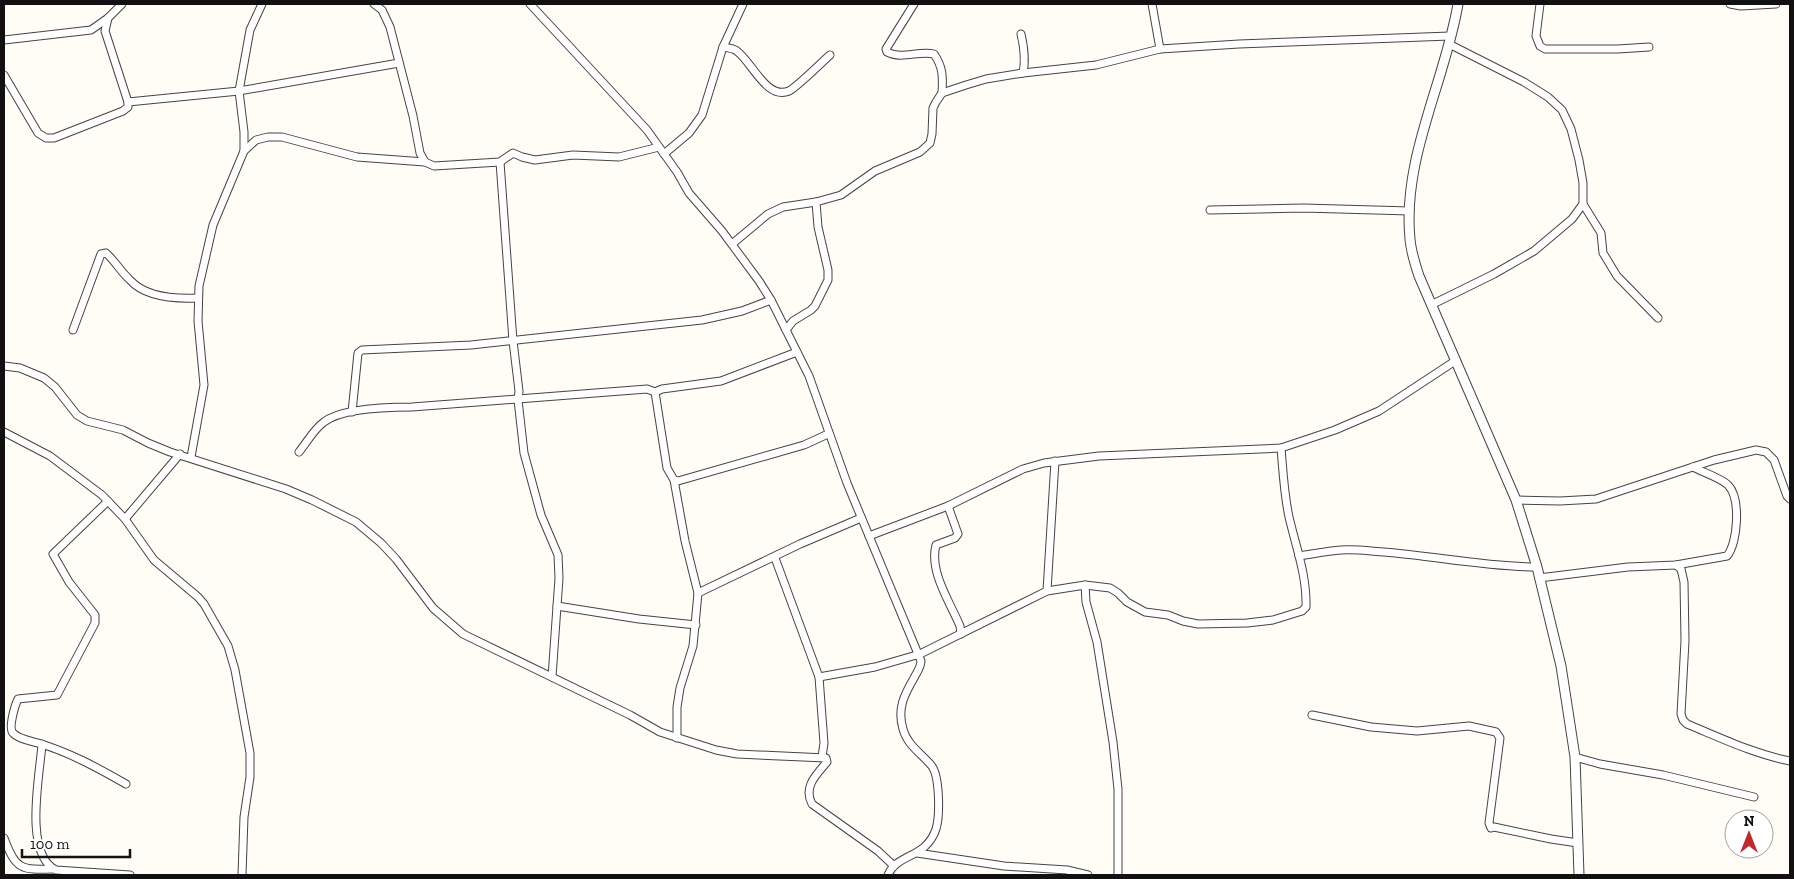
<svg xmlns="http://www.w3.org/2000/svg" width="1794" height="879" viewBox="0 0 1794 879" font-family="'Zilla Slab',serif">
<rect width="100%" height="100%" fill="#fffdf5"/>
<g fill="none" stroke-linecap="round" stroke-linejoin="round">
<defs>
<g id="minor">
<path d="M374 4 382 10 390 27 413 116 420 153 425 162 434 166 500 162 513 153 522 157 535 160 573 155 619 157 659 147"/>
<path d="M530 4 647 130 677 172 689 193 722 231 759 281 771 300 809 376 847 483 921 661C921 667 917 672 914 678 904 695 897 709 903 729 907 745 921 753 931 765 940 775 940 816 936 829 926 859 897 853 888 875"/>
<path d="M914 4 886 49 887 52C902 60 919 50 934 54 943 67 943 77 942 93"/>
<path d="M1152 4 1160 49"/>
<path d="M1540 4 1536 36 1540 46 1545 49H1618L1649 47"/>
<path d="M1730 4 1741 6 1776 4"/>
<path d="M1021 34C1024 47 1026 59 1023 73"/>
<path d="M4 40 91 30 108 18 122 4"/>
<path d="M723 47C728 48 734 48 738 52 753 64 767 100 789 91 797 87 822 62 830 55"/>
<path d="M4 75 38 133 46 138H54L123 111 128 107V102L105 31 108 18"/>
<path d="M128 102 239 91 399 63"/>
<path d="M244 151 256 140 268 137H282L357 157 425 162"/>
<path d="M664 154 689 133 702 115 723 47 743 4"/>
<path d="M500 162 513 341 519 391 518 400 524 453 541 515 558 555 559 578 552 677"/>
<path d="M1583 204 1601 233 1603 253 1617 276 1658 318"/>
<path d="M1210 210 1303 208 1410 211"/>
<path d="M732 244 768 214 783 207 816 202 841 195 875 171 920 152 930 143 932 134 933 108 936 102 942 93 966 85 986 79 1023 73 1096 65 1160 49 1239 44 1450 36"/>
<path d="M1431 305 1494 274 1534 251 1572 219 1583 204V183L1579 160 1571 129 1562 110 1548 97 1524 82 1449 44"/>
<path d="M73 330 101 254 106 253C115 261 121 272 130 280 146 298 176 299 198 298"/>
<path d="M786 330 793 321 811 310 815 306 828 280V270L818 227 816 202"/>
<path d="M4 366 20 368 44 378 55 387 77 415 87 421 123 430 148 443 170 452 286 489 312 500 356 522 381 543 396 559 433 608 463 634 630 715 660 732 716 750 737 754 826 758 827 762C816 775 803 787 812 804L878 851 894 866"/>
<path d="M655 392 662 389 721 381 797 352"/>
<path d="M352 412 358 353 362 350 471 345 702 320 742 311 771 300"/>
<path d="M4 432 50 456 102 495 125 519 154 560 198 597 204 604 228 646 235 670 250 753V777L244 817 242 875"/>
<path d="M299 452C307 442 314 429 324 422 342 408 390 407 412 407L647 389 655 392 667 468 674 480 678 481 804 445 828 434"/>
<path d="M191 457 204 385 198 321 199 286 213 225 244 151V132L239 91 250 30 262 4"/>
<path d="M674 480 685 541 698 593 693 646 680 688 677 707V738"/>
<path d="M1516 500 1560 501 1596 499 1714 460 1756 450 1766 452 1774 460 1787 496 1790 499"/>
<path d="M108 501 53 554 69 582 95 615V623L57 695 18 699C15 705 8 728 13 733 18 739 31 741 38 743 69 752 98 768 126 784"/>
<path d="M948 506 958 534 955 538 936 545C929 572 950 602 960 626L961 634"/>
<path d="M125 519 180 454"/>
<path d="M869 536 948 506 1023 469 1044 463 1099 456 1281 448 1335 430 1379 411 1455 361"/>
<path d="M1299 556C1313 554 1327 551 1341 550 1355 549 1370 551 1384 552 1435 556 1486 567 1537 567"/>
<path d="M775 558 819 677 824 743 822 757"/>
<path d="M1676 565 1681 569 1684 582 1685 641 1681 714 1683 720 1687 724C1721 738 1754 754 1790 761"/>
<path d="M1539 578 1628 567 1676 565 1727 556C1738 543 1741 498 1728 485 1721 478 1702 472 1693 467"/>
<path d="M1085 585 1086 602 1097 642 1113 742 1118 789V875"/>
<path d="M1047 591 1055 461"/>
<path d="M698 593 800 544 861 518"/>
<path d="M557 606 639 619 696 625"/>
<path d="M819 677 875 667 920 654 1047 591 1085 585 1110 588 1118 593 1127 602 1145 612 1168 615 1183 621 1198 624 1247 623 1273 620 1302 611 1306 607C1307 576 1296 547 1289 517 1284 494 1283 471 1281 448"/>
<path d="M1312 715 1371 727 1417 731 1469 726 1496 732 1500 738 1489 823 1491 828 1494 827 1551 839 1578 843"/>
<path d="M42 744C40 774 23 854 56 870L130 875"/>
<path d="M1575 757 1600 764 1663 775 1754 797"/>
<path d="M4 838C16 870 21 870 53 869"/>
<path d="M917 853 1004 866 1067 870 1088 875"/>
</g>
<path id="tertiary" d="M1458 4C1445 82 1402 158 1410 239 1411 252 1415 264 1419 276L1516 500 1537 567 1561 666 1575 757 1579 875"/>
</defs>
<use href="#minor" stroke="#444" stroke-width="9"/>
<use href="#tertiary" stroke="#444" stroke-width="11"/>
<use href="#minor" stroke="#fff" stroke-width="7"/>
<use href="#tertiary" stroke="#fff" stroke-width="9"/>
</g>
<rect width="1794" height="879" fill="none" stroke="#111111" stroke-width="10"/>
<g transform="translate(1749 834)"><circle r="24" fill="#ffffff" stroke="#a0a0a0"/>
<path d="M0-4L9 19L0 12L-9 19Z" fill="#c4262e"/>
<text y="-8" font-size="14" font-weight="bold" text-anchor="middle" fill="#111111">N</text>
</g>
<path d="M22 849v8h108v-8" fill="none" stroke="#111111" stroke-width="2.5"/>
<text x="30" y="849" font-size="15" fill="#111111" stroke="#ffffff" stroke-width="4" paint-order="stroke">100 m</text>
</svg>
